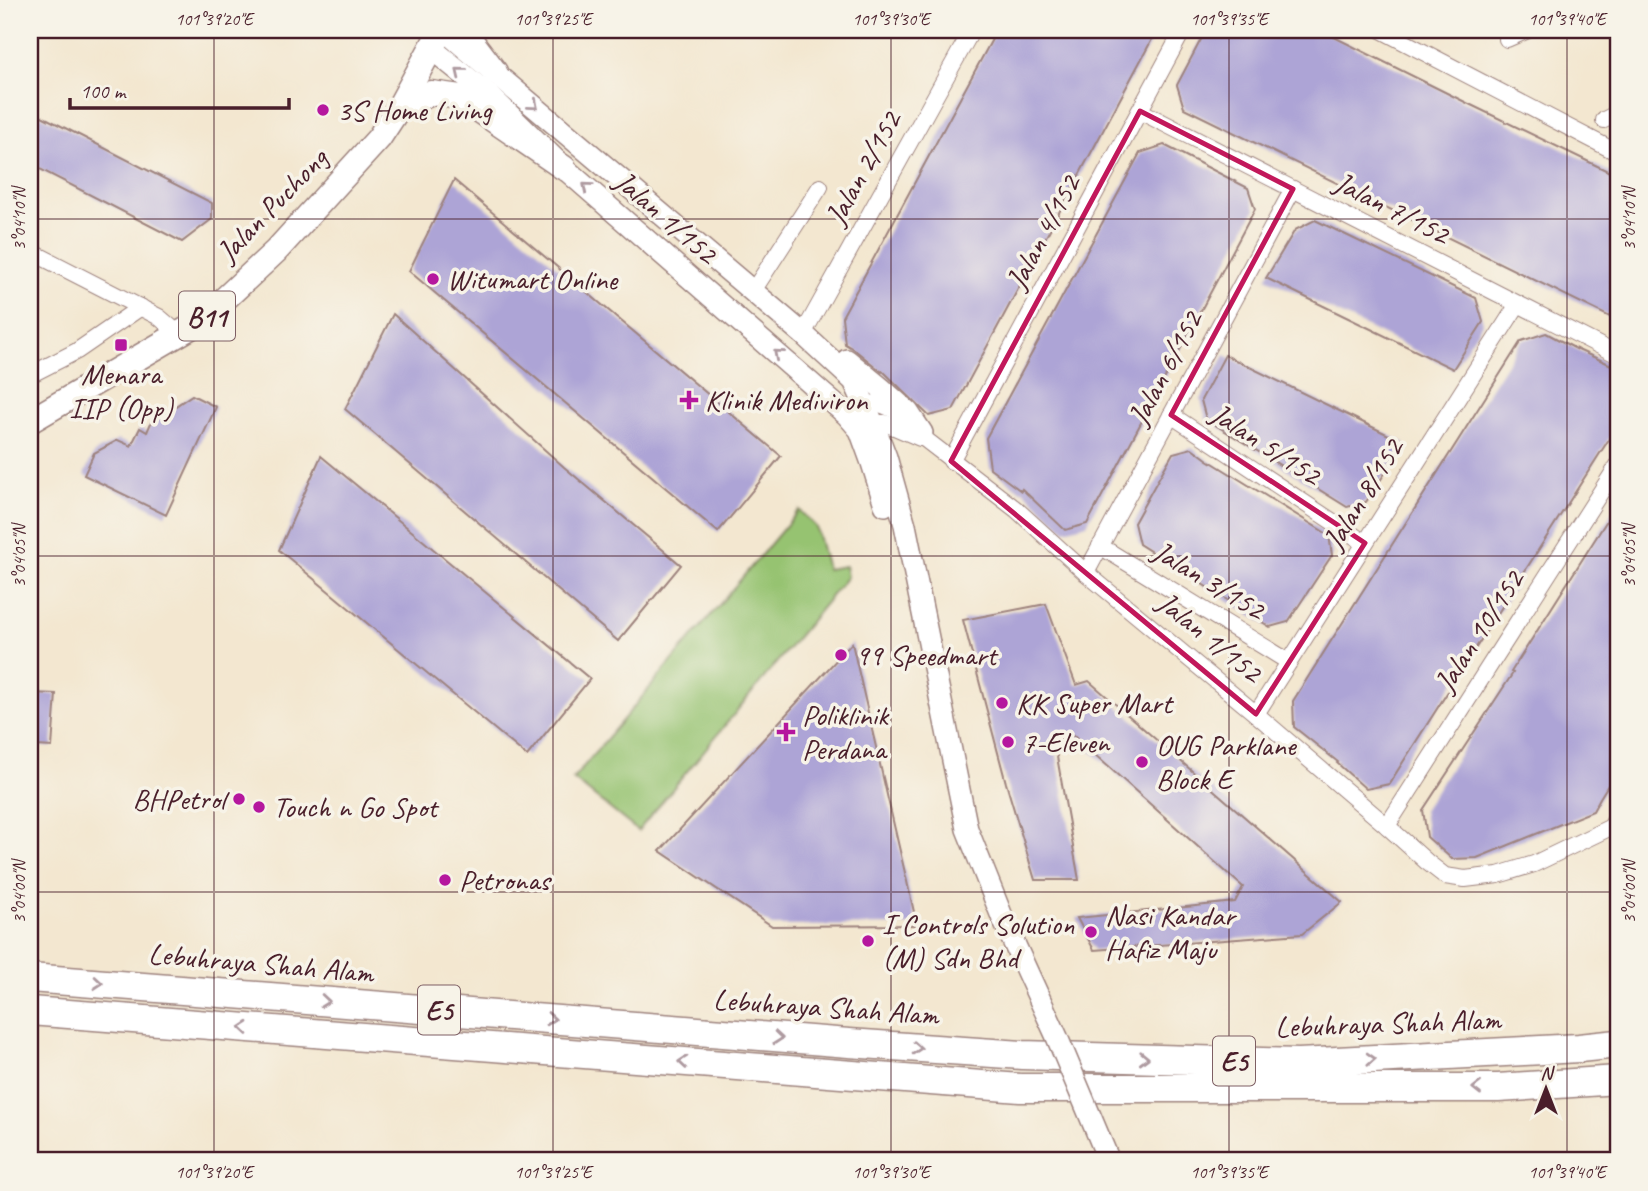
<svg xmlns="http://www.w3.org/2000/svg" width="1648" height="1191" viewBox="0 0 1648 1191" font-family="Caveat,sans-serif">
<rect width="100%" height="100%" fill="#f7f3e8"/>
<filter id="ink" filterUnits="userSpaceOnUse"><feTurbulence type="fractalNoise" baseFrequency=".0143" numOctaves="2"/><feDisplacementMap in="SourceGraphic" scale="14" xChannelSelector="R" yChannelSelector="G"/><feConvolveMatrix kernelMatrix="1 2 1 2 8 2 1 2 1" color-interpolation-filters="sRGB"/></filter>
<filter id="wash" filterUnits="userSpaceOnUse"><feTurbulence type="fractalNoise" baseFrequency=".00686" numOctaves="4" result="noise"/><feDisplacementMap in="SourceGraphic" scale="28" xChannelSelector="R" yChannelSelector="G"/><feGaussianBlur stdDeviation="1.57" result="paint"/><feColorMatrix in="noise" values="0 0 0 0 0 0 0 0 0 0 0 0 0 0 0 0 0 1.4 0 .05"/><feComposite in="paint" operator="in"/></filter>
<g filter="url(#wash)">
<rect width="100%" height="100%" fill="#f3e7d0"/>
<path fill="#96c371" stroke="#70714e" stroke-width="2" d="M799 510 816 527 827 569 845 566 847 577 638 831 573 779Z"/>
<g id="blocks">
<g fill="#ada4d6">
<path d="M997 30H1157L953 410 929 416 883 371 882 372 855 350 845 344 842 317Z"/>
<path d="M1206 30H1320L1469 104 1618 176V321L1184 108 1177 85Z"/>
<path d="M30 110 212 203V219L182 242 30 164Z"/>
<path d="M1164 145 1248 188 1255 209 1087 524 1065 530 1022 489 1021 491 990 468 986 438 1140 153Z"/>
<path d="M454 180 781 456 718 532 409 271Z"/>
<path d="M1315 220 1476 298 1483 322 1453 369 1266 278 1295 230Z"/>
<path d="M393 314 564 467 681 565 618 641 345 409Z"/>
<path d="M1546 333 1578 350 1618 368V425L1389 784 1366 789 1337 763 1338 762 1294 727 1293 701 1521 341Z"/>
<path d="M1225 355 1405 443 1366 502 1347 507 1206 419 1201 400Z"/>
<path d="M192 395 216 407 166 515 84 475 94 453 118 440 131 446 140 428 147 432 151 423Z"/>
<path d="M1192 448 1208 460 1329 535 1332 555 1288 622 1270 627 1139 544 1134 523 1156 483 1173 453Z"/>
<path d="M321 456 590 679 527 756 279 550Z"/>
<path d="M1618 503V769L1600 798 1593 811 1477 858 1452 859 1427 837 1423 810 1513 673 1511 672Z"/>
<path d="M1046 604 1076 685 1089 681 1342 902 1302 934 1094 950 1077 918 1235 902 1243 887 1074 736 1054 740 1079 880H1035L1006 783 963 620Z"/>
<path d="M852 643 917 925 772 926 660 851Z"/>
<path d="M30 693 56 694 52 747 38 746V738L30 737Z"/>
</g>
</g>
</g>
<g filter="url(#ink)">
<use href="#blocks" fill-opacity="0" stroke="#9e837e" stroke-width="2"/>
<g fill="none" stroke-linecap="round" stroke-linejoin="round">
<defs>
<g id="street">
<path d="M1381 30 1618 153"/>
<path d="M1507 39 1528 30"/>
<path d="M1140 111 1618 355"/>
<path d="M1604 120 1618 113"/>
<path d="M30 251 159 317 180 335"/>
<path d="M753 291 820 187"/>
<path d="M803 334 972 30"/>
<path d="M30 375 77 351 141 307"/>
<path d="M857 411 875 403C895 407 916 423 926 440L1017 510 1086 573 1256 714 1387 826 1427 862 1445 876 1465 879 1498 875 1534 864 1611 827 1618 815"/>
<path d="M1171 415 1365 543"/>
<path d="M873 423H885L920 438"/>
<path d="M951 461 1183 30"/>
<path d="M1100 546 1289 662"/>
<path d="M1086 573 1293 189"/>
<path d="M1256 714 1518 304"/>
<path d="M1387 826 1618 465"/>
</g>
<g id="secondary">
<path d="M444 30 803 334 854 381 873 423 886 457 905 525 967 829 1003 919"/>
<path d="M432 49 489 95 564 168 847 415 860 430 872 463 885 505"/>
<path d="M847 360 881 388 908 412 922 433"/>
</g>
<g id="primary">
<path d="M465 30 466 34 495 72"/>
<path d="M398 109 431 93 460 97 564 168"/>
<path d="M30 421 201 321 276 251 379 138 398 109 441 30"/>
</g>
<g id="highway">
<path d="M30 978 849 1043 1022 1055 1299 1063 1579 1048 1618 1044"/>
<path d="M30 1011 1020 1088H1498L1618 1080"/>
</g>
</defs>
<use href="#street" stroke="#9e837e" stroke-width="18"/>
<use href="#secondary" stroke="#9e837e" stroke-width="24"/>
<use href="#primary" stroke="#9e837e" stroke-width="27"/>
<use href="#highway" stroke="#9e837e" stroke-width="31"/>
<use href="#street" stroke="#fff" stroke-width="16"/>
<use href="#secondary" stroke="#fff" stroke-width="21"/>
<use href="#primary" stroke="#fff" stroke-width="24"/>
<use href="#highway" stroke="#fff" stroke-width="28"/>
<defs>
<path id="secondary-bridge" d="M1003 919 1057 1037 1109 1161"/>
</defs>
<use href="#secondary-bridge" stroke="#9e837e" stroke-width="24" stroke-linecap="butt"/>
<use href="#secondary-bridge" stroke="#fff" stroke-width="21"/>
</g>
<defs><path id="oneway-chevron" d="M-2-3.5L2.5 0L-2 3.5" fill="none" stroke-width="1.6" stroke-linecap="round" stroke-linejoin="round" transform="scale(1.75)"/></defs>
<g stroke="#ae9aa0">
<use href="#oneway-chevron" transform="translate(460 72) rotate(-141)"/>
<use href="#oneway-chevron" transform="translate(534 105) rotate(41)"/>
<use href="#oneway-chevron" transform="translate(587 187) rotate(-140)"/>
<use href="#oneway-chevron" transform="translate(778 354) rotate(-139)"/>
<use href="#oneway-chevron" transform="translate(98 983) rotate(5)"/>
<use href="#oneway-chevron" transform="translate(325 1001) rotate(5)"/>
<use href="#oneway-chevron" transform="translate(551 1019) rotate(5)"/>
<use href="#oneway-chevron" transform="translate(244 1028) rotate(-175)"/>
<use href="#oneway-chevron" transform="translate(778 1038) rotate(5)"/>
<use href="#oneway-chevron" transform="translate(917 1048) rotate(4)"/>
<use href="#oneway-chevron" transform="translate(1144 1058) rotate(2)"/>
<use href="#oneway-chevron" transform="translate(1371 1059) rotate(-3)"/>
<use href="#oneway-chevron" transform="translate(683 1062) rotate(-175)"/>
<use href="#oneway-chevron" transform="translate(1477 1088) rotate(180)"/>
</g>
</g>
<path fill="none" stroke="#c2185b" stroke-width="5" stroke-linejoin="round" d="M1140 111 1293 189 1171 415 1365 543 1256 714 951 461Z"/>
<path fill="none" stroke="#4a1f2b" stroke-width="2" stroke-opacity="0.45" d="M214 30V1161M553 30V1161M891 30V1161M1229 30V1161M1567 30V1161M30 219H1618M30 556H1618M30 892H1618"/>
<g fill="#b5179e" stroke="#f7f3e8" stroke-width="2.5">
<circle cx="323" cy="110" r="7"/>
<circle cx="433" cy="279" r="7"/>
<rect x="114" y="338" width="14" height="14" rx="3.5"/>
<path d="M685.5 389.5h7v7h7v7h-7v7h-7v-7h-7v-7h7z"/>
<circle cx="841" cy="655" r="7"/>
<circle cx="1002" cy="703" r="7"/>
<path d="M782.5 721.5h7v7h7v7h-7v7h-7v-7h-7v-7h7z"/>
<circle cx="1008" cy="742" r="7"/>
<circle cx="1142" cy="762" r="7"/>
<circle cx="239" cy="799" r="7"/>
<circle cx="259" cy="807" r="7"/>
<circle cx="445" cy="880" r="7"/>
<circle cx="1091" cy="932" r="7"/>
<circle cx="868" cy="941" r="7"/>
</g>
<g text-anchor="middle" stroke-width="7" stroke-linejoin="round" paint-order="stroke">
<g fill="#f7f3e8" stroke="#7e5f64" stroke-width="2">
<rect x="179" y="291.5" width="56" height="49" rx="5"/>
<rect x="418" y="985.5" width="42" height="49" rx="5"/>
<rect x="1213" y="1036.5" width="42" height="49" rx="5"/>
</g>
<g font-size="28" font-weight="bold" fill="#4a1f2b">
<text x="207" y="326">B11</text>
<text x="439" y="1020">E5</text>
<text x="1234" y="1071">E5</text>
</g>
<g font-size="30" fill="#4a1f2b" stroke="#f7f3e8" text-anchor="start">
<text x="337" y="120">3S Home Living</text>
<text x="447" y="289">Witumart Online</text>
<text x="121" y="384" text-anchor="middle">Menara<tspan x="121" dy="34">IIP (Opp)</tspan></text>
<text x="705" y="410">Klinik Mediviron</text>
<text x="855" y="665">99 Speedmart</text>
<text x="1016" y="713">KK Super Mart</text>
<text x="802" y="725">Poliklinik<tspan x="802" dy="34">Perdana</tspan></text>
<text x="1022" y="752">7-Eleven</text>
<text x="1156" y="755">OUG Parklane<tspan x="1156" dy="34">Block E</tspan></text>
<text x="225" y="809" text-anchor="end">BHPetrol</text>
<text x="273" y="817">Touch n Go Spot</text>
<text x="459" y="890">Petronas</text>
<text x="1105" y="925">Nasi Kandar<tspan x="1105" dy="34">Hafiz Maju</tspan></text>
<text x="882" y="934">I Controls Solution<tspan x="882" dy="34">(M) Sdn Bhd</tspan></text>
</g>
<g font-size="30" fill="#4a1f2b" stroke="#f7f3e8">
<text transform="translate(863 168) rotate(-61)" y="10">Jalan 2/152</text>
<text transform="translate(272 205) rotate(-46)" y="10">Jalan Puchong</text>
<text transform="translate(1392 208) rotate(27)" y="10">Jalan 7/152</text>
<text transform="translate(666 217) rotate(41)" y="10">Jalan 1/152</text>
<text transform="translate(1043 232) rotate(-62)" y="10">Jalan 4/152</text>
<text transform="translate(1165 368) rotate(-62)" y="10">Jalan 6/152</text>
<text transform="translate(1266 444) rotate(33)" y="10">Jalan 5/152</text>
<text transform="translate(1363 494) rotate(-58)" y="10">Jalan 8/152</text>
<text transform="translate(1209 580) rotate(31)" y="10">Jalan 3/152</text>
<text transform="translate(1479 631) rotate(-57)" y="10">Jalan 10/152</text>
<text transform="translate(1210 637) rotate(39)" y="10">Jalan 1/152</text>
<text transform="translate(261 963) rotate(5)" y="10">Lebuhraya Shah Alam</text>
<text transform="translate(826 1007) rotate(4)" y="10">Lebuhraya Shah Alam</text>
<text transform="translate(1388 1023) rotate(-2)" y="10">Lebuhraya Shah Alam</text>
</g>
</g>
<rect width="1648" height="1191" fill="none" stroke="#f7f3e8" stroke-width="77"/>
<g transform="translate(1546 1089)" stroke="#f7f3e8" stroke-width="5" paint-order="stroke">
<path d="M0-5L12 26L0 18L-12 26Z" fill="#4a1f2b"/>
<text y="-10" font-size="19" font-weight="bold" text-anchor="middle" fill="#4a1f2b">N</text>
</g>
<path d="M70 98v10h219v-10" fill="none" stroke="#4a1f2b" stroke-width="3.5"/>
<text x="80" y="98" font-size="21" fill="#4a1f2b" stroke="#f7f3e8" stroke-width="5" paint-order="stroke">100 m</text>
<rect x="38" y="38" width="1572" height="1114" fill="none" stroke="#4a1f2b" stroke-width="2.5"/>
<g font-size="18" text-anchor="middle" fill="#4a1f2b">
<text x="214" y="25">101°39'20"E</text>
<text x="553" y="25">101°39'25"E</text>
<text x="891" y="25">101°39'30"E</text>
<text x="1229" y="25">101°39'35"E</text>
<text x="1567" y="25">101°39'40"E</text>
<text transform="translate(19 219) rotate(-90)" y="6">3°04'10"N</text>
<text transform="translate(1629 219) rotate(-90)" y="6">3°04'10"N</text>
<text transform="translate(19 556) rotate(-90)" y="6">3°04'05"N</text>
<text transform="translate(1629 556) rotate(-90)" y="6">3°04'05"N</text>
<text transform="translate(19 892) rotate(-90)" y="6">3°04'00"N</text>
<text transform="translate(1629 892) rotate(-90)" y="6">3°04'00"N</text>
<text x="214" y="1178">101°39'20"E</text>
<text x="553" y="1178">101°39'25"E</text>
<text x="891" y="1178">101°39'30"E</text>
<text x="1229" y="1178">101°39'35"E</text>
<text x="1567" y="1178">101°39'40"E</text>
</g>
</svg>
